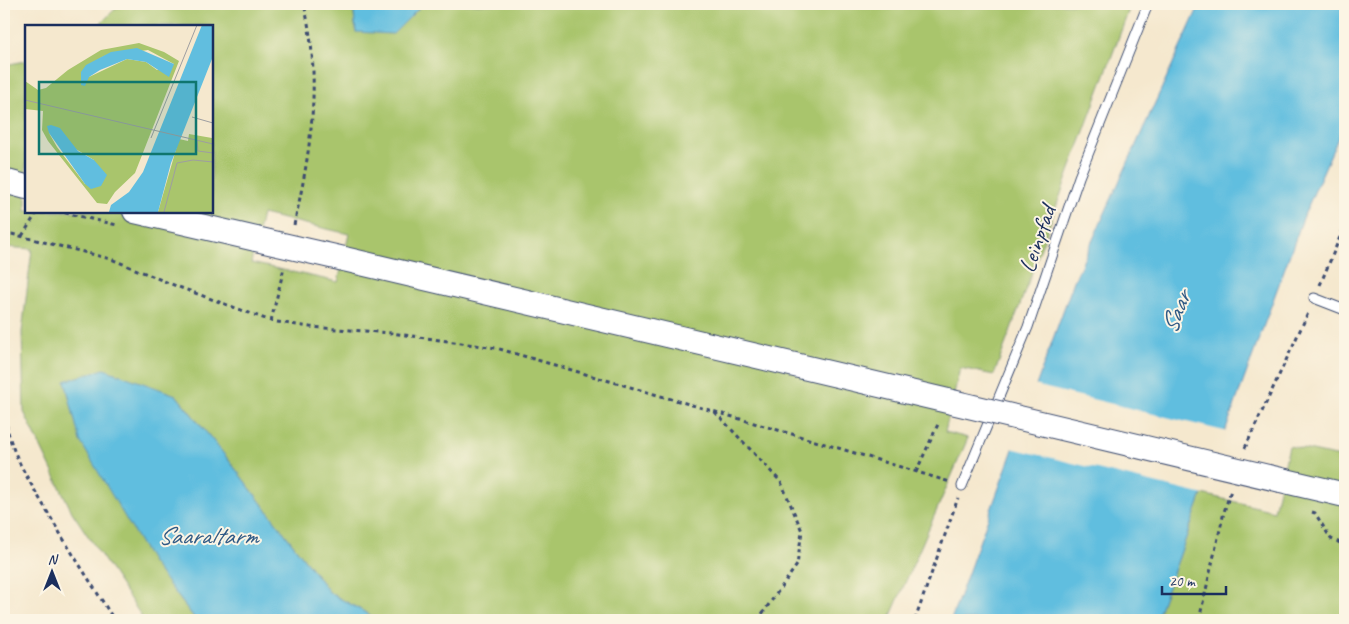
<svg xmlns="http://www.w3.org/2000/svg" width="1349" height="624" viewBox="0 0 1349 624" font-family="Caveat,sans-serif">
<rect width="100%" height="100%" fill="#fcf5e5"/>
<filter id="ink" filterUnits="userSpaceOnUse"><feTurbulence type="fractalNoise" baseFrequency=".02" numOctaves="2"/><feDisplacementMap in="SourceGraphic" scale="10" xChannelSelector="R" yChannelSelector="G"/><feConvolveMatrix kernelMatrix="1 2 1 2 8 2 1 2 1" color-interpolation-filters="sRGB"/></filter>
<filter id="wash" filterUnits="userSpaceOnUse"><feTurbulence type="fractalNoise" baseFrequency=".0096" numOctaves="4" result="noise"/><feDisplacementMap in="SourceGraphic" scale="20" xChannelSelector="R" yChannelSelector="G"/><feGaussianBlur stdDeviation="1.12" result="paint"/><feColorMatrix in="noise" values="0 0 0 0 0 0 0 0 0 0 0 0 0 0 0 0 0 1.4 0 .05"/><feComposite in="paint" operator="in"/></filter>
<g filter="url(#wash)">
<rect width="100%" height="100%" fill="#f5e8ce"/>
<g fill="#a9c56c" stroke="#627a65" fill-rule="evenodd">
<path d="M120 4H353L356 32 418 9 419 4H1131L994 375 960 368 945 432 968 438 889 620H379L330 593 227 458 176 395 151 561 196 620H144L72 512 24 412 22 332 32 249 4 247V65L26 61V211H211V26H98ZM262 214 349 234 338 282 251 263Z"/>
<path d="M1289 446 1345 458V620H1156L1202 494 1274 511Z"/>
</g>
<g fill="#61bedf" stroke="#3e769e">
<path d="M353 4H419L418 9 393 34 356 32Z"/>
<path d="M1200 4H1345V122L1305 213 1156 620H951L1074 281Z"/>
<path d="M104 369 176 395 227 458 330 593 379 620H196L151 561 80 441 65 381Z"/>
</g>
<path fill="#f5e8ce" d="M1034 385 1228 432 1204 495 1011 448Z"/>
</g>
<g filter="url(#ink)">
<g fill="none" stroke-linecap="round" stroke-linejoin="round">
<defs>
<g id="lane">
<path d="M1314 298 1345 310"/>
<path d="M962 486 1028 327 1079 177 1148 4"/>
</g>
<g id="secondary">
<path d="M4 181 26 187"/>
<path d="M135 211 256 239"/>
<path d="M344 259 952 402"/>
<path d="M1281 480 1345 495"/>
</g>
</defs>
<use href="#lane" stroke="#3c4b6f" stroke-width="11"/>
<use href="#secondary" stroke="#3c4b6f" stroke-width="26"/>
<g stroke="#3c4b6f" stroke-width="3" stroke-dasharray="4 4" stroke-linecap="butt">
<path d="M57 211 117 225"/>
<path d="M294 225C311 151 322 79 304 4"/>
<path d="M4 232 111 259 176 286 271 321 310 327 391 333 496 348 802 437 950 482"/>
<path d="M22 236 38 211"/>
<path d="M4 282 8 233"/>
<path d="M1320 285 1345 225"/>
<path d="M271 321 284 268"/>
<path d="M4 408C8 449 24 472 44 506 66 545 91 582 114 620"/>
<path d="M715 412 781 482 802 531 797 565 762 614 759 620"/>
<path d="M1245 448 1309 311"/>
<path d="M916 472 939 422"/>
<path d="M1312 512 1315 513 1331 539 1345 545"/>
<path d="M915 620 958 498"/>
<path d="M1199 620 1224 512 1231 490"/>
</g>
<use href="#lane" stroke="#fff" stroke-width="9"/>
<use href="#secondary" stroke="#fff" stroke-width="24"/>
<defs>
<g id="secondary-bridge">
<path d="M256 239 344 259"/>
<path d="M952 402 1281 480"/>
</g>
</defs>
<use href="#secondary-bridge" stroke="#3c4b6f" stroke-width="26" stroke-linecap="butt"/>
<use href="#secondary-bridge" stroke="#fff" stroke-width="24"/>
</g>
</g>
<g text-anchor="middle" stroke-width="4" stroke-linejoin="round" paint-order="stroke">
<g font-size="24" fill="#1b2f5e" stroke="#fcf5e5">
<text transform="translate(1037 239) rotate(-71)" y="8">Leinpfad</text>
</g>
<g font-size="25" font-style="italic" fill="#305a85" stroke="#fcf5e5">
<text transform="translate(1175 312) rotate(-68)" y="9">Saar</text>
<text x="208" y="544">Saaraltarm</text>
</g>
</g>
<g transform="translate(25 25)">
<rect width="188" height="188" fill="#f5e8ce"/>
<path d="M114 18 139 27 154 36 110 148 90 167 82 179 72 178 23 116 17 105 18 86 0 84V56L13 65 21 63 43 45 76 25ZM123 25 149 39 132 45 121 37 102 34 64 52 72 35 79 31ZM24 108 69 135 60 159 32 122ZM164 109 187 113V187H133L154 114 163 116Z" fill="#a9c56c" fill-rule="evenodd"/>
<path d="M177 0H187V34L146 138 133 187H84L86 180 104 167 118 147ZM112 23 149 39 144 52 121 37 102 34 75 45 64 52 60 61 56 60V47L61 40 86 27ZM26 100 35 103 53 126 69 135 82 150 76 161 66 164 60 159 24 108 22 101Z" fill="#61bedf"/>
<path fill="none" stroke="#9e9ea1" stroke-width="1" d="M0 75 188 119M167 92 188 98M126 113 172 0M172 115 173 126 188 128M139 187 152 138 168 135 188 137"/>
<path fill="#0f766e" fill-opacity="0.15" stroke="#0f766e" stroke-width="2.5" d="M14 57H171V129H14Z"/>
<rect width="188" height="188" fill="none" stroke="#1b2f5e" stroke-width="2.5"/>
</g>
<rect width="1349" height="624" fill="none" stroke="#fcf5e5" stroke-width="20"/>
<g transform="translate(52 572)" stroke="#fcf5e5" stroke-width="4" paint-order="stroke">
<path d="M0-4L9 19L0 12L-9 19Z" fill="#1b2f5e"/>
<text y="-8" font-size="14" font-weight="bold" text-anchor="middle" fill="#1b2f5e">N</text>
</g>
<path d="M1162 586v8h64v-8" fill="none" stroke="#1b2f5e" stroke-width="2.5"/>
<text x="1169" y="586" font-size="15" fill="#1b2f5e" stroke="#fcf5e5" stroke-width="4" paint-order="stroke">20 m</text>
</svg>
